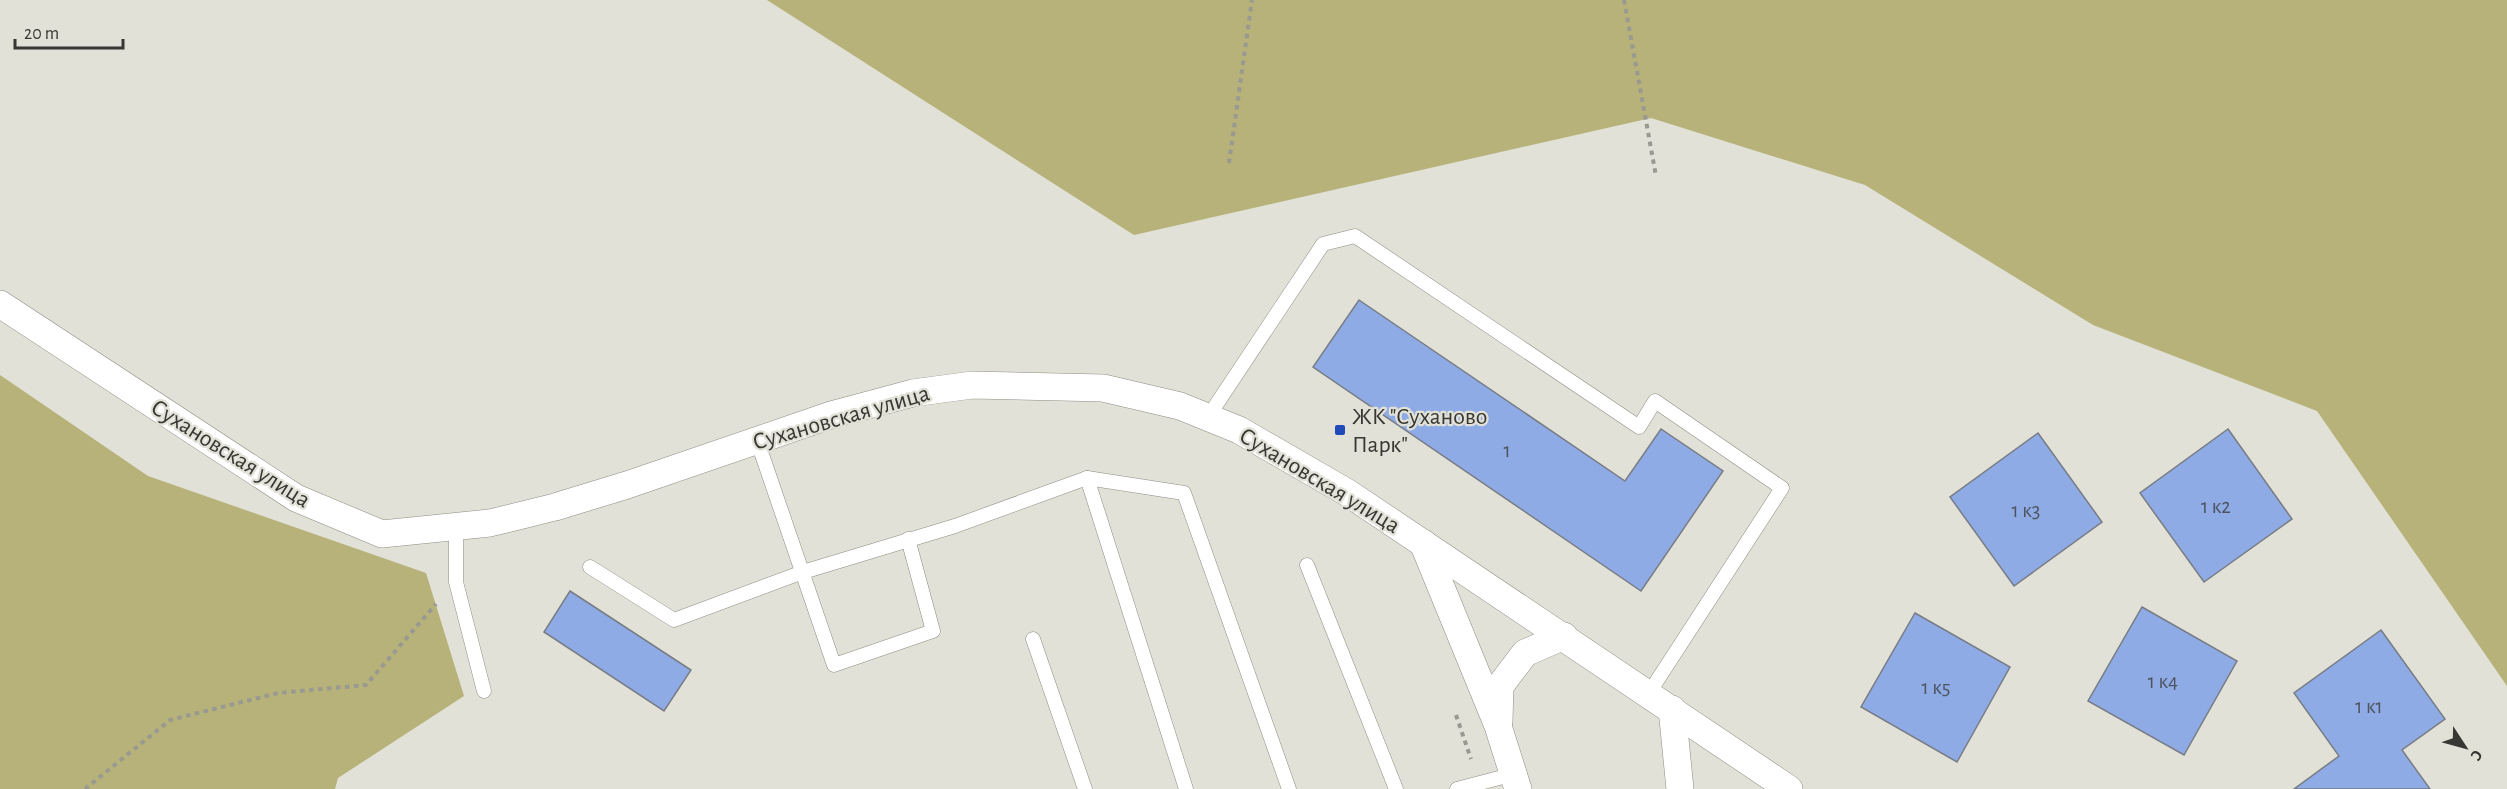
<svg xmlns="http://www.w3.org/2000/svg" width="2507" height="789" viewBox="0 0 2507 789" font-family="'Alegreya Sans',sans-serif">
<rect width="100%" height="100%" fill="#e1e1d7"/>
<g fill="#b6b279">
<path d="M767 0H2507V686L2317 411 2093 325 1865 185 1651 118 1134 235Z"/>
<path d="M0 375 148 476 426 573 464 696 338 778 335 789H0Z"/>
</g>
<g fill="#8eabe5" stroke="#787c84" stroke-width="1.5">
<path d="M1359 300 1625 481 1661 429 1723 471 1641 591 1313 367Z"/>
<path d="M2228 429 2292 519 2204 582 2140 493Z"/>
<path d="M2038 433 2102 522 2014 586 1950 497Z"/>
<path d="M570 591 691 670 664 711 544 632Z"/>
<path d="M2142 607 2237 661 2184 755 2088 701Z"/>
<path d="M1915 613 2010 667 1957 762 1861 707Z"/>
<path d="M2381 630 2445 719 2402 750 2430 789H2294L2339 756 2294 693Z"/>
</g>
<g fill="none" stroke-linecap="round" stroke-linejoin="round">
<defs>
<g id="service">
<path d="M1208 417 1323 244 1355 236 1639 427 1655 401 1782 488 1649 693"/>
<path d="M757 440 834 665 933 631 908 539"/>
<path d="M1087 478 1186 789"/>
<path d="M456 527V582L484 691"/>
<path d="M1307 565 1396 789"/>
<path d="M590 567 674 620 803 572 955 526 1087 478 1184 493 1289 789"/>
<path d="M1033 639 1085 789"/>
<path d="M1457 789 1514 774"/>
</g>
<g id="minor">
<path d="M0 304 296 498 382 534 490 523 555 507 627 485 831 415 913 393 972 385 1103 388 1180 406 1239 430 1348 493 1789 789"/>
<path d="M1423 543 1498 726 1518 789"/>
<path d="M1672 709 1680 789"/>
<path d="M1499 721 1500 686 1525 653 1564 636"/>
</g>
</defs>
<use href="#service" stroke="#8d8d84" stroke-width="15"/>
<use href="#minor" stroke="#8d8d84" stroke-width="28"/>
<g stroke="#999992" stroke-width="4" stroke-dasharray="4.5 4.5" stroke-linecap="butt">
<path d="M1624 0 1656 176"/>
<path d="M1229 163 1252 0"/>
<path d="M1456 715 1471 759"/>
<path d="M85 789 170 720 278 693 366 685 436 604"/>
</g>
<use href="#service" stroke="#fff" stroke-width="14"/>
<use href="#minor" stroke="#fff" stroke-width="27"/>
</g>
<rect fill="#1f4ab8" stroke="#e1e1d7" stroke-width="2" x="1334" y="424" width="12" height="12" rx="3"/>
<g text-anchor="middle" stroke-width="4.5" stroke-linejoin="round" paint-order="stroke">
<g font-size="21" fill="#4d5460">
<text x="1507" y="457">1</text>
<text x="2216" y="513">1 к2</text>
<text x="2026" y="517">1 к3</text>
<text x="2163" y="688">1 к4</text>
<text x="1936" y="694">1 к5</text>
<text x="2369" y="713">1 к1</text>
</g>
<g font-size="24" fill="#373733" stroke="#e1e1d7" text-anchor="start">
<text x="1352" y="424">ЖК "Суханово<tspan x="1352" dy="28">Парк"</tspan></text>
</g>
<g font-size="24" fill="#373733" stroke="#e1e1d7">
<text transform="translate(841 417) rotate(-16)" y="8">Сухановская улица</text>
<text transform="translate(231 453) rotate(32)" y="8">Сухановская улица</text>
<text transform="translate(1320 480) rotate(31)" y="8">Сухановская улица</text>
</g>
</g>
<g transform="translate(2465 747) rotate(126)" stroke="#e1e1d7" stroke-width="4.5" paint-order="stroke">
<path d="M0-4.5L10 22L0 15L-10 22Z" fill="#373733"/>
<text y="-9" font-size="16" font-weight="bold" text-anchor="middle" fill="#373733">С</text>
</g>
<path d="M15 39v9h108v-9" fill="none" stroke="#373733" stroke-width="3"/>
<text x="24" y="39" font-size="18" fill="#373733" stroke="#e1e1d7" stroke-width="4.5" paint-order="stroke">20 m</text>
</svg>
